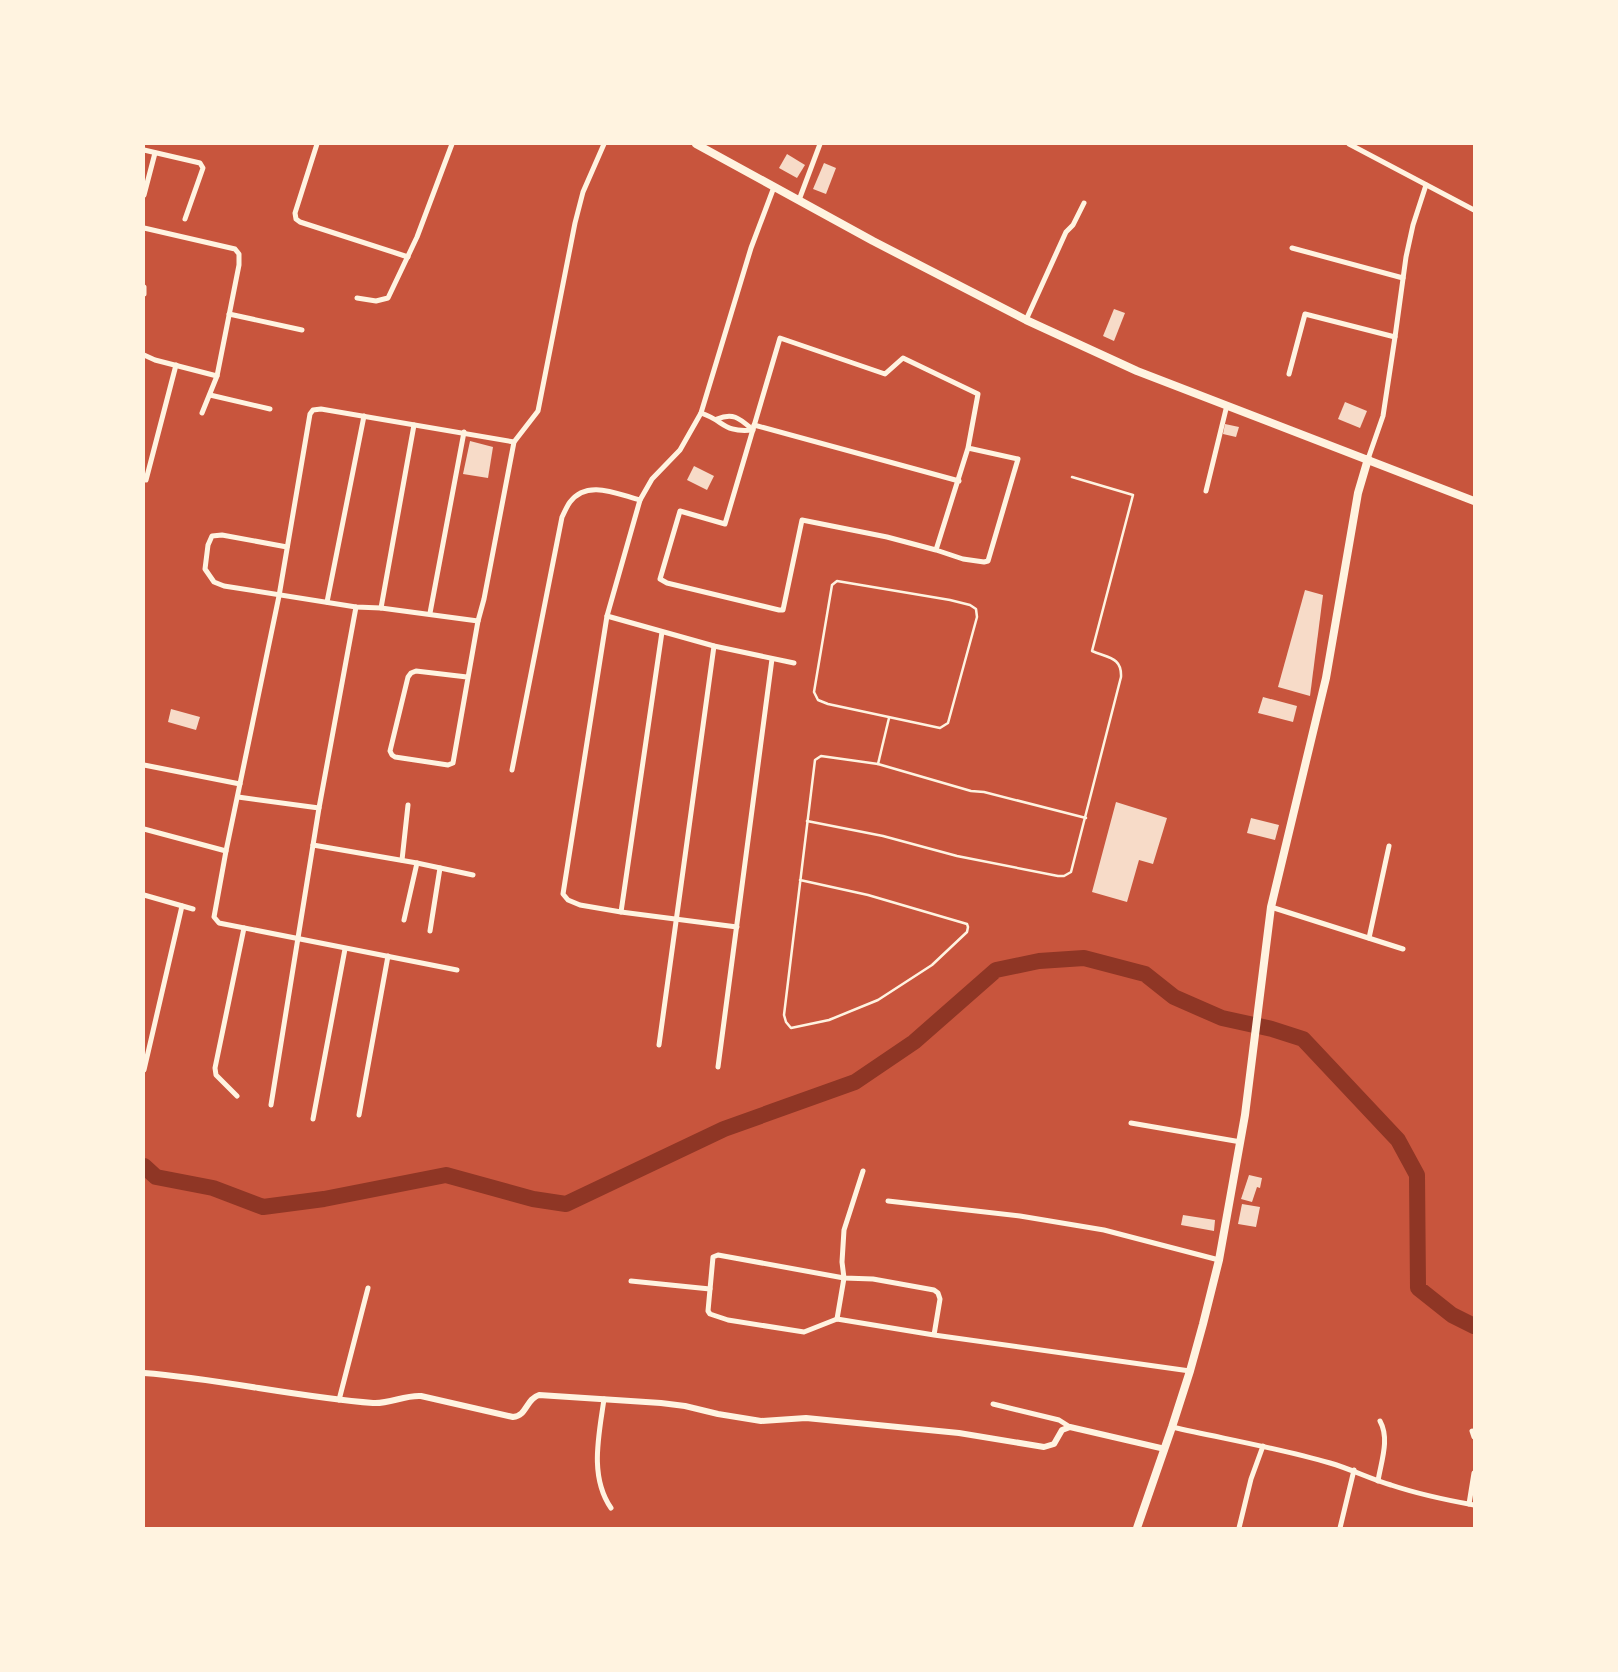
<svg xmlns="http://www.w3.org/2000/svg" width="1618" height="1672" viewBox="0 0 1618 1672" font-family="Ubuntu,sans-serif">
<rect width="100%" height="100%" fill="#c8553d"/>
<g fill="none" stroke-linecap="round" stroke-linejoin="round">
<path stroke="#8f3625" stroke-width="16" d="M144 1166 156 1177 213 1188 263 1207 324 1199 446 1175 533 1199 566 1204 724 1129 855 1082 914 1042 996 970 1039 961 1084 958 1145 974 1174 997 1222 1018 1272 1029 1303 1039 1398 1140 1417 1175 1418 1288 1452 1315 1474 1326"/>
</g>
<g fill="#f7dbc8">
<path d="M787 154 805 165 797 178 779 168Z"/>
<path d="M824 163 836 168 826 194 813 189Z"/>
<path d="M1114 309 1125 313 1114 341 1103 336Z"/>
<path d="M1345 402 1367 411 1360 428 1338 419Z"/>
<path d="M1225 424 1239 427 1236 437 1223 434Z"/>
<path d="M470 441 493 447 488 478 463 474Z"/>
<path d="M694 466 714 476 707 490 687 480Z"/>
<path d="M1305 590 1323 595 1310 696 1278 687Z"/>
<path d="M1263 697 1297 706 1293 722 1258 713Z"/>
<path d="M171 709 200 717 196 730 168 722Z"/>
<path d="M1116 802 1167 818 1153 864 1139 860 1127 902 1092 892Z"/>
<path d="M1251 818 1279 825 1275 840 1247 833Z"/>
<path d="M1249 1175 1262 1178 1260 1188 1257 1187 1252 1202 1241 1199Z"/>
<path d="M1242 1204 1260 1207 1256 1227 1238 1224Z"/>
<path d="M1183 1215 1215 1220 1214 1231 1181 1225Z"/>
</g>
<g fill="none" stroke-linecap="round" stroke-linejoin="round">
<g stroke="#fff3e0" stroke-width="2.5">
<path d="M837 581 950 600 970 605 976 609 977 617 948 723 940 728 828 704 818 700 814 692 832 585Z"/>
<path d="M878 764 889 718"/>
<path d="M807 821 883 836 957 856 1058 876H1064L1071 872 1121 677C1122 657 1108 658 1092 651L1133 495 1072 477"/>
<path d="M800 880 868 895 967 924 968 927 967 932 932 965 878 1000 829 1020 791 1028 786 1022 784 1015 815 760 821 756 878 764 971 791 984 792 1086 818"/>
</g>
<g stroke="#fff3e0" stroke-width="5">
<path d="M317 144 295 213 296 219 300 222 408 257"/>
<path d="M1349 144 1474 210"/>
<path d="M144 150 200 163 203 168 185 219"/>
<path d="M144 195 155 153"/>
<path d="M799 200 820 144"/>
<path d="M144 228 235 249 239 254V265L217 376 202 413"/>
<path d="M1292 248 1403 278"/>
<path d="M144 287V294"/>
<path d="M357 298 376 301 388 298 417 237 452 144"/>
<path d="M229 314 302 330"/>
<path d="M1026 320 1066 232 1073 225 1084 203"/>
<path d="M144 355 155 360 217 376"/>
<path d="M1289 374 1305 314 1395 337"/>
<path d="M210 395 270 409"/>
<path d="M701 413C725 421 723 433 753 430 740 419 734 412 717 419"/>
<path d="M754 425 959 481"/>
<path d="M1368 459 1383 416 1395 337 1406 257 1413 225 1426 185"/>
<path d="M146 480 176 365"/>
<path d="M1206 491 1227 405"/>
<path d="M287 547 222 535 212 536 208 545 205 569 214 582 224 586 356 607 381 608 478 621 484 599 514 442 538 411 575 223 583 192 604 144"/>
<path d="M936 550 968 448 978 394 903 358 885 374 780 338 725 524 680 511 660 579 667 583 779 610H783L802 520 887 537 936 550 963 559 984 562 988 561 1018 459 968 448"/>
<path d="M327 602 364 416"/>
<path d="M381 608 414 425"/>
<path d="M430 613 464 432"/>
<path d="M607 616 714 646 794 663"/>
<path d="M467 677 416 671 411 673 408 677 390 751 392 755 395 757 448 765 453 763 478 621"/>
<path d="M144 765 240 784"/>
<path d="M512 770 562 517C564 513 567 506 570 502 587 479 617 494 640 500"/>
<path d="M238 797 319 808"/>
<path d="M144 829 226 851"/>
<path d="M313 845 417 863 473 875"/>
<path d="M402 860 408 805"/>
<path d="M144 895 193 909"/>
<path d="M1271 907 1403 949"/>
<path d="M621 912 662 632"/>
<path d="M404 920 417 863"/>
<path d="M737 927 621 912 580 905 568 900 563 894 607 616 640 500 652 479 680 450 701 413 751 248 774 187"/>
<path d="M430 931 440 868"/>
<path d="M1369 938 1389 846"/>
<path d="M457 970 224 924 219 923 214 917 226 851 279 596 310 414 313 410 321 409 514 442"/>
<path d="M659 1045 714 646"/>
<path d="M718 1067 772 659"/>
<path d="M144 1070 182 906"/>
<path d="M237 1096 216 1075 215 1068 244 928"/>
<path d="M271 1105 319 808 356 607"/>
<path d="M359 1115 388 956"/>
<path d="M313 1119 345 949"/>
<path d="M1131 1123 1241 1142"/>
<path d="M888 1201 1020 1216 1104 1230 1219 1260"/>
<path d="M631 1281 710 1289"/>
<path d="M837 1319 844 1278 842 1262 844 1230 863 1171"/>
<path d="M934 1335 940 1299 938 1293 934 1290 873 1279 844 1278 718 1255 713 1257 708 1311 710 1314 728 1320 804 1332 837 1319 934 1335 1190 1371"/>
<path d="M604 1399C599 1435 589 1476 611 1508"/>
<path d="M339 1400 368 1288"/>
<path d="M993 1404 1059 1420 1070 1427"/>
<path d="M1172 1427C1225 1439 1278 1448 1330 1463 1351 1469 1370 1479 1391 1485 1418 1494 1446 1500 1474 1505"/>
<path d="M1472 1431 1474 1437"/>
<path d="M1378 1481C1381 1462 1390 1439 1380 1421"/>
<path d="M1469 1504 1474 1473"/>
<path d="M1239 1528 1251 1479 1263 1446"/>
<path d="M1340 1528 1354 1470"/>
</g>
<path stroke="#fff3e0" stroke-width="6" d="M144 1373C221 1379 296 1397 373 1403 390 1404 404 1395 421 1396L513 1417C527 1416 526 1399 539 1395L661 1403 685 1406 718 1414 761 1421 806 1418 959 1433 1044 1447 1054 1444 1062 1430 1070 1427 1165 1449"/>
<g stroke="#fff3e0" stroke-width="8">
<path d="M696 144 873 241 1026 320 1137 371 1474 501"/>
<path d="M1137 1528 1172 1427 1190 1371 1203 1324 1219 1260 1245 1115 1271 907 1326 678 1358 493 1368 459"/>
</g>
</g>
<rect width="1618" height="1672" fill="none" stroke="#fff3e0" stroke-width="290"/>
</svg>
